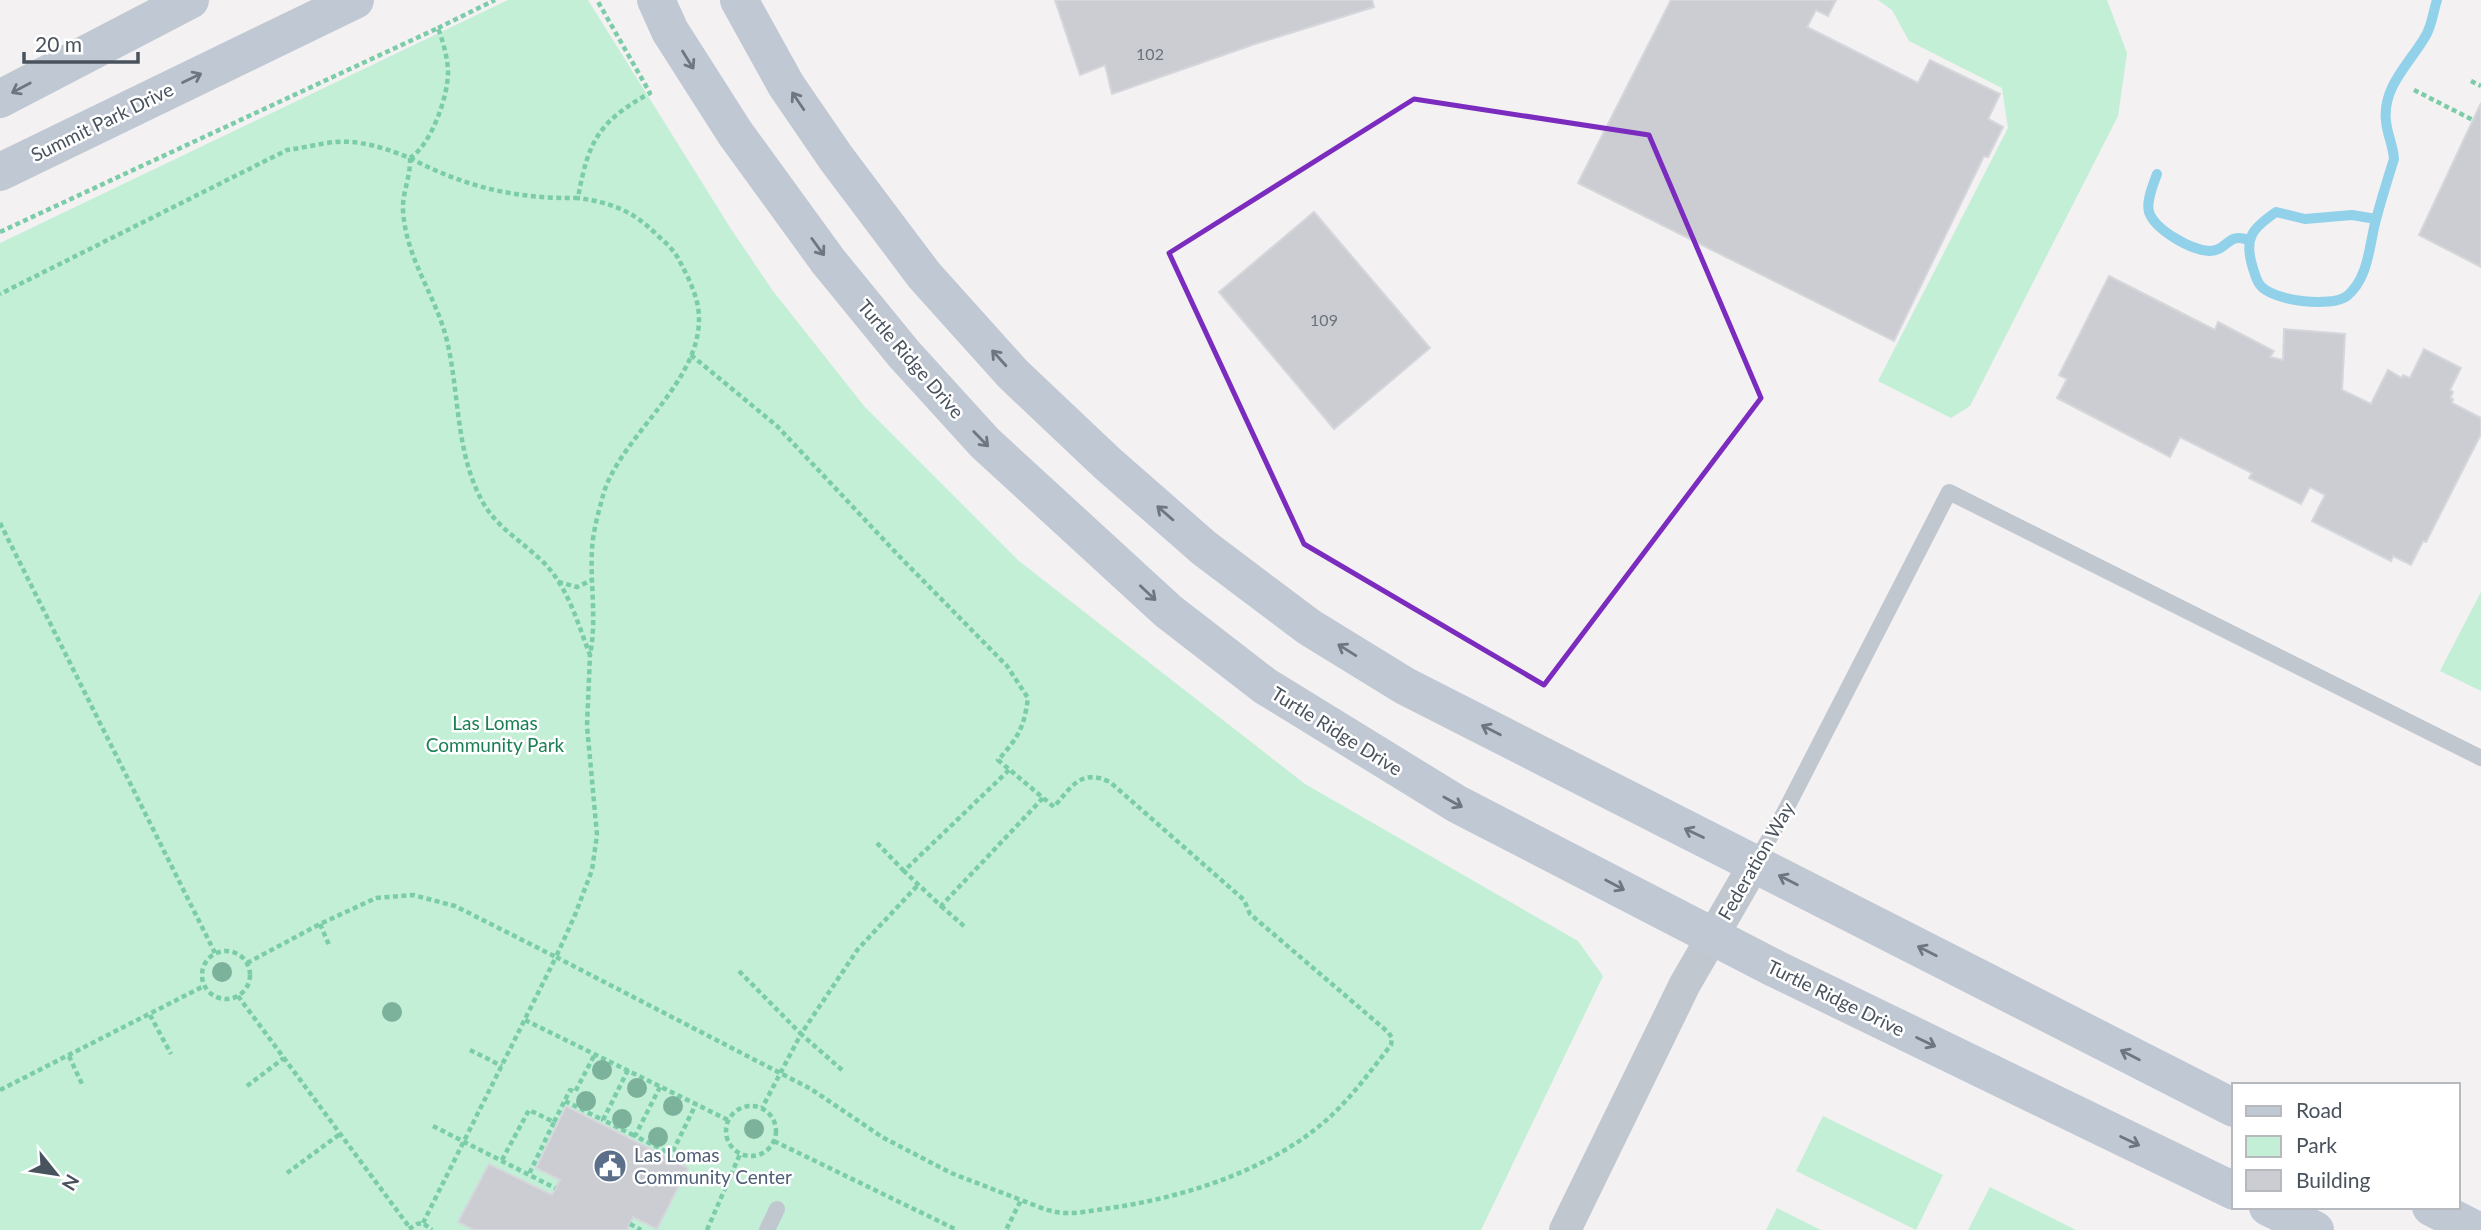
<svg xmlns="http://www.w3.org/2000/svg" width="2481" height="1230" viewBox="0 0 2481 1230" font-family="Lato,sans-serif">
<rect width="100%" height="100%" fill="#f3f1f1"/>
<g fill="#c2efd6">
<path d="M508 0H588L731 229 773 291 864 406 1019 561 1305 784 1578 941 1603 976 1481 1230H0V243Z"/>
<path d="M1878 0H2107L2127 53 2118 116 1970 406 1951 418 1878 381 2008 128 2002 88 1909 41 1892 10Z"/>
<path d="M2481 592V691L2440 671Z"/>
<path d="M1823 1116 1943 1175 1916 1230 1796 1171Z"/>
<path d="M1990 1187 2076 1230H1968Z"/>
<path d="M1777 1208 1821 1230H1766Z"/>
</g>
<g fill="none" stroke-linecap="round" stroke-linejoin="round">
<g stroke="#91d1ea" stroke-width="10">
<path d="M2157 174C2153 185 2146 201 2149 212 2155 230 2191 250 2209 251 2228 251 2227 232 2248 240"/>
<path d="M2376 219 2352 215 2305 219 2276 212C2253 228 2244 237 2252 265 2254 271 2256 280 2260 285 2272 301 2331 308 2347 296 2370 277 2369 242 2377 216 2382 197 2388 178 2394 159 2393 145 2387 134 2386 121 2382 87 2410 63 2425 37 2432 26 2433 12 2437 0"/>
</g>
</g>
<g fill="#cbcdd3" stroke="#d5d7dc" stroke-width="2">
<path d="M1055 0H1372L1374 7 1255 44 1112 94 1105 65 1080 75Z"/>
<path d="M1671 0H1836L1828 16 1816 10 1807 27 1918 83 1930 60 2000 94 1988 119 2003 127 1988 157 1984 156 1894 341 1578 183Z"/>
<path d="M2481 103V267L2419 235Z"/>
<path d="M1314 212 1430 348 1334 429 1219 292Z"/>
<path d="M2109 276 2215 330 2218 322 2274 351 2270 357 2283 360 2284 329 2345 334 2342 390 2371 404 2388 370 2402 378 2403 375 2410 378 2424 349 2461 368 2450 390 2453 392 2450 398 2453 399 2452 403 2481 418V434L2426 542 2423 541 2411 565 2393 556 2391 561 2312 521 2325 495 2310 487 2301 504 2249 478 2252 473 2180 437 2170 457 2057 398 2067 379 2059 375Z"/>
<path d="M566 1106 688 1168 657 1229 633 1217 627 1230H474L458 1222 489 1164 552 1195 560 1180 536 1168Z"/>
</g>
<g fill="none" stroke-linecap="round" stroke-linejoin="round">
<g stroke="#7bcca9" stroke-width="4.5" stroke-dasharray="5 3.5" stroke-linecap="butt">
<path d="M438 28 495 0"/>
<path d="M2471 81 2481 86"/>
<path d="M2414 90 2473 120"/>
<path d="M410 158C411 176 402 193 403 210 406 260 436 295 447 341 460 395 455 456 485 506 500 530 526 544 546 565 569 590 578 624 590 655 597 620 590 585 592 549 593 531 599 510 604 492 624 431 709 377 698 307 695 290 686 273 678 258 672 248 665 242 657 235 632 210 612 203 578 198"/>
<path d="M410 158C465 187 516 199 578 198 588 141 599 121 650 93L597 0"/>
<path d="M0 232 438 28C443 42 447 55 448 70 449 95 431 145 410 158 387 149 362 140 336 142 321 143 303 148 287 150L0 294"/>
<path d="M691 355 777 426 899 556 1007 666 1028 698C1024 728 1018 738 998 760L1054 807C1071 787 1081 768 1110 782L1244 900 1250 914 1388 1032 1392 1038 1391 1045C1372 1069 1355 1093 1333 1114 1274 1170 1183 1198 1104 1209 1090 1211 1071 1215 1056 1212 1045 1210 1032 1204 1021 1200L1006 1230"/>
<path d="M0 523 215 953"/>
<path d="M558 582 577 587 592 580"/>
<path d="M1009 770 904 871 941 906 1043 798"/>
<path d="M877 843 904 871"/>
<path d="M941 906 965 927"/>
<path d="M320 924 329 945"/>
<circle cx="226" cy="975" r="24"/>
<path d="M247 963 320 924 376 898 413 895 455 906 556 957 575 915 592 870 597 835 587 726 590 655"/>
<path d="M739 971 801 1034 762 1108"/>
<path d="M238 996 410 1228"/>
<path d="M150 1015 171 1054"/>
<path d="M525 1020 728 1120"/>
<path d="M470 1050 502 1066"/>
<path d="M69 1056 82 1084"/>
<path d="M628 1070 603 1120 635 1136"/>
<path d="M842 1070 801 1034 858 949 918 885"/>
<path d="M247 1086 284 1058"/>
<path d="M660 1087 635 1136 671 1154"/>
<path d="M0 1090 204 986"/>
<path d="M565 1101 603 1120"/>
<circle cx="751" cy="1131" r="25"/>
<path d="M554 1122 570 1090 575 1092 595 1054"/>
<path d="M433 1126 555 1188"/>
<path d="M774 1141 957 1230"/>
<path d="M669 1159 696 1104"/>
<path d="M502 1160 529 1110 554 1122 529 1174"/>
<path d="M287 1173 340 1134"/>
<path d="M423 1223 556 957 811 1089 882 1137 951 1173 1021 1200"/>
<path d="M630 1224 641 1230"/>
<path d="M409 1229 417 1224 423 1223 432 1230"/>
<path d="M707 1230 740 1154"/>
</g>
<g stroke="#c0c7cf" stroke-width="16">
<path d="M1755 863 1784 813 1949 492 2481 758"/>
<path d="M767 1230 777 1209"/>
</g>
<path stroke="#c0c7cf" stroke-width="32" d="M1565 1230 1685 984 1755 863"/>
<g stroke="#c0c8d4" stroke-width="38">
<path d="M656 0 670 31 735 133 828 261 904 354 985 443 1168 611 1265 686 1457 804 1776 969 2234 1191"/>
<path d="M739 0 786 85 836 158 924 275 1013 374 1107 463 1204 548 1309 627 1405 686 2234 1108"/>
<path d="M0 99 190 0"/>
<path d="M0 172 355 0"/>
<path d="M2268 1207 2315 1230"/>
<path d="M2431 1207 2476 1230"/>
</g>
</g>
<g fill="#7cb29b">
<circle cx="222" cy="972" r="10"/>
<circle cx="392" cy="1012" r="10"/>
<circle cx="602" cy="1070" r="10"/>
<circle cx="637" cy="1088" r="10"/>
<circle cx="586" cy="1101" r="10"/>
<circle cx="673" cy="1106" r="10"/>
<circle cx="622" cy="1119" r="10"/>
<circle cx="754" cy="1129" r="10"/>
<circle cx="658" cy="1137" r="10"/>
</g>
<defs><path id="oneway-shaft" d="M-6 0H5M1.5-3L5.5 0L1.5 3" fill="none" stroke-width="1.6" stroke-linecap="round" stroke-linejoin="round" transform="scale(1.75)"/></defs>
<g stroke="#6d7681">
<use href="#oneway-shaft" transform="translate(688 60) rotate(58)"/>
<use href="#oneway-shaft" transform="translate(192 78) rotate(-26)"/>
<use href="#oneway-shaft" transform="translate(21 88) rotate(152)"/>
<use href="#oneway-shaft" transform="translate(798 101) rotate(-124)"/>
<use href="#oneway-shaft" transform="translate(818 247) rotate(54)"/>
<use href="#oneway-shaft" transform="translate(999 358) rotate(-132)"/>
<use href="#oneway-shaft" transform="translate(981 439) rotate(46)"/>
<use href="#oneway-shaft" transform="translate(1165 513) rotate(-139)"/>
<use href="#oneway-shaft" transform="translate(1148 593) rotate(43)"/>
<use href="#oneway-shaft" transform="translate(1347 650) rotate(-148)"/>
<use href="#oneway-shaft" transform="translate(1491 730) rotate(-153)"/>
<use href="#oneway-shaft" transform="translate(1453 802) rotate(29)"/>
<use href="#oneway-shaft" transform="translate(1694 833) rotate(-154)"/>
<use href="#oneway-shaft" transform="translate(1788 880) rotate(-153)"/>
<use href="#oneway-shaft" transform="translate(1615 885) rotate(28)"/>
<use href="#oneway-shaft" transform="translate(1927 951) rotate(-153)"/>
<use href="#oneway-shaft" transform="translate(1926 1042) rotate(26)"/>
<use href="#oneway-shaft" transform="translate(2130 1055) rotate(-153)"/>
<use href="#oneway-shaft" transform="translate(2130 1141) rotate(26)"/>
</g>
<path fill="none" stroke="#7b2cbf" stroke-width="5" stroke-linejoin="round" d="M1414 99 1649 135 1761 398 1544 685 1304 544 1169 253Z"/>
<defs>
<symbol id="civic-disc" viewBox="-11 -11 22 22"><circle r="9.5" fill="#5c6f8a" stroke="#fff"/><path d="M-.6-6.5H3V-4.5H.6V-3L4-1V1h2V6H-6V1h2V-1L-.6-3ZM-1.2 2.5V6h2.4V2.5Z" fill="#fff"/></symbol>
</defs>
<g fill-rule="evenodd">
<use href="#civic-disc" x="591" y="1147" width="38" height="38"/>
</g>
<g text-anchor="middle" stroke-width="5" stroke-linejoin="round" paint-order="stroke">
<g font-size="16" fill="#6a727b">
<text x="1150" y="60">102</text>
<text x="1324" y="326">109</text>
</g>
<g font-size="19" fill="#49535e" stroke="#fff">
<text transform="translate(102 122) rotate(-26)" y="7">Summit Park Drive</text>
<text transform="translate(911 359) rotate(49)" y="7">Turtle Ridge Drive</text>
<text transform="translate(1337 731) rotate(32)" y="7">Turtle Ridge Drive</text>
<text transform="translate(1756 861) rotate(-60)" y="7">Federation Way</text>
<text transform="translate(1836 998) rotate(26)" y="7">Turtle Ridge Drive</text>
</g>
<g font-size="19" fill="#1a7f54" stroke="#fff">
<text x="495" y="730">Las Lomas<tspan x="495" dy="22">Community Park</tspan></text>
</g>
<g font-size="19" fill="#4e5e75" stroke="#fff" text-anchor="start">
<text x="634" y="1162">Las Lomas<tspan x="634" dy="22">Community Center</tspan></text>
</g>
</g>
<rect x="2232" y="1083" width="228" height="126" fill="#ffffff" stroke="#b6babf" stroke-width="2"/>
<rect x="2246" y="1106" width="35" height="10" fill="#c0c8d4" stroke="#b6babf" stroke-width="2"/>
<text x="2296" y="1118" font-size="21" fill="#49535e">Road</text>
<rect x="2246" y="1136" width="35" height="21" fill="#c2efd6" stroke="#b6babf" stroke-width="2"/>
<text x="2296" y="1153" font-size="21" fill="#49535e">Park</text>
<rect x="2246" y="1170" width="35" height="21" fill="#cbcdd3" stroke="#b6babf" stroke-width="2"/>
<text x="2296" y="1188" font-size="21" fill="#49535e">Building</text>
<g transform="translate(56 1174) rotate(120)" stroke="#ffffff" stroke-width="5" paint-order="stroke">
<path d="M0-5L12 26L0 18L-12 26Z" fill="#49535e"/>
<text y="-10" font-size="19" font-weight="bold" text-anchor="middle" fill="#49535e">N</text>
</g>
<path d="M24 52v10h114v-10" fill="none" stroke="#49535e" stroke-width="3.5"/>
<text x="35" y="52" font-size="21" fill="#49535e" stroke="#ffffff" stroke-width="5" paint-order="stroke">20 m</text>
</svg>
